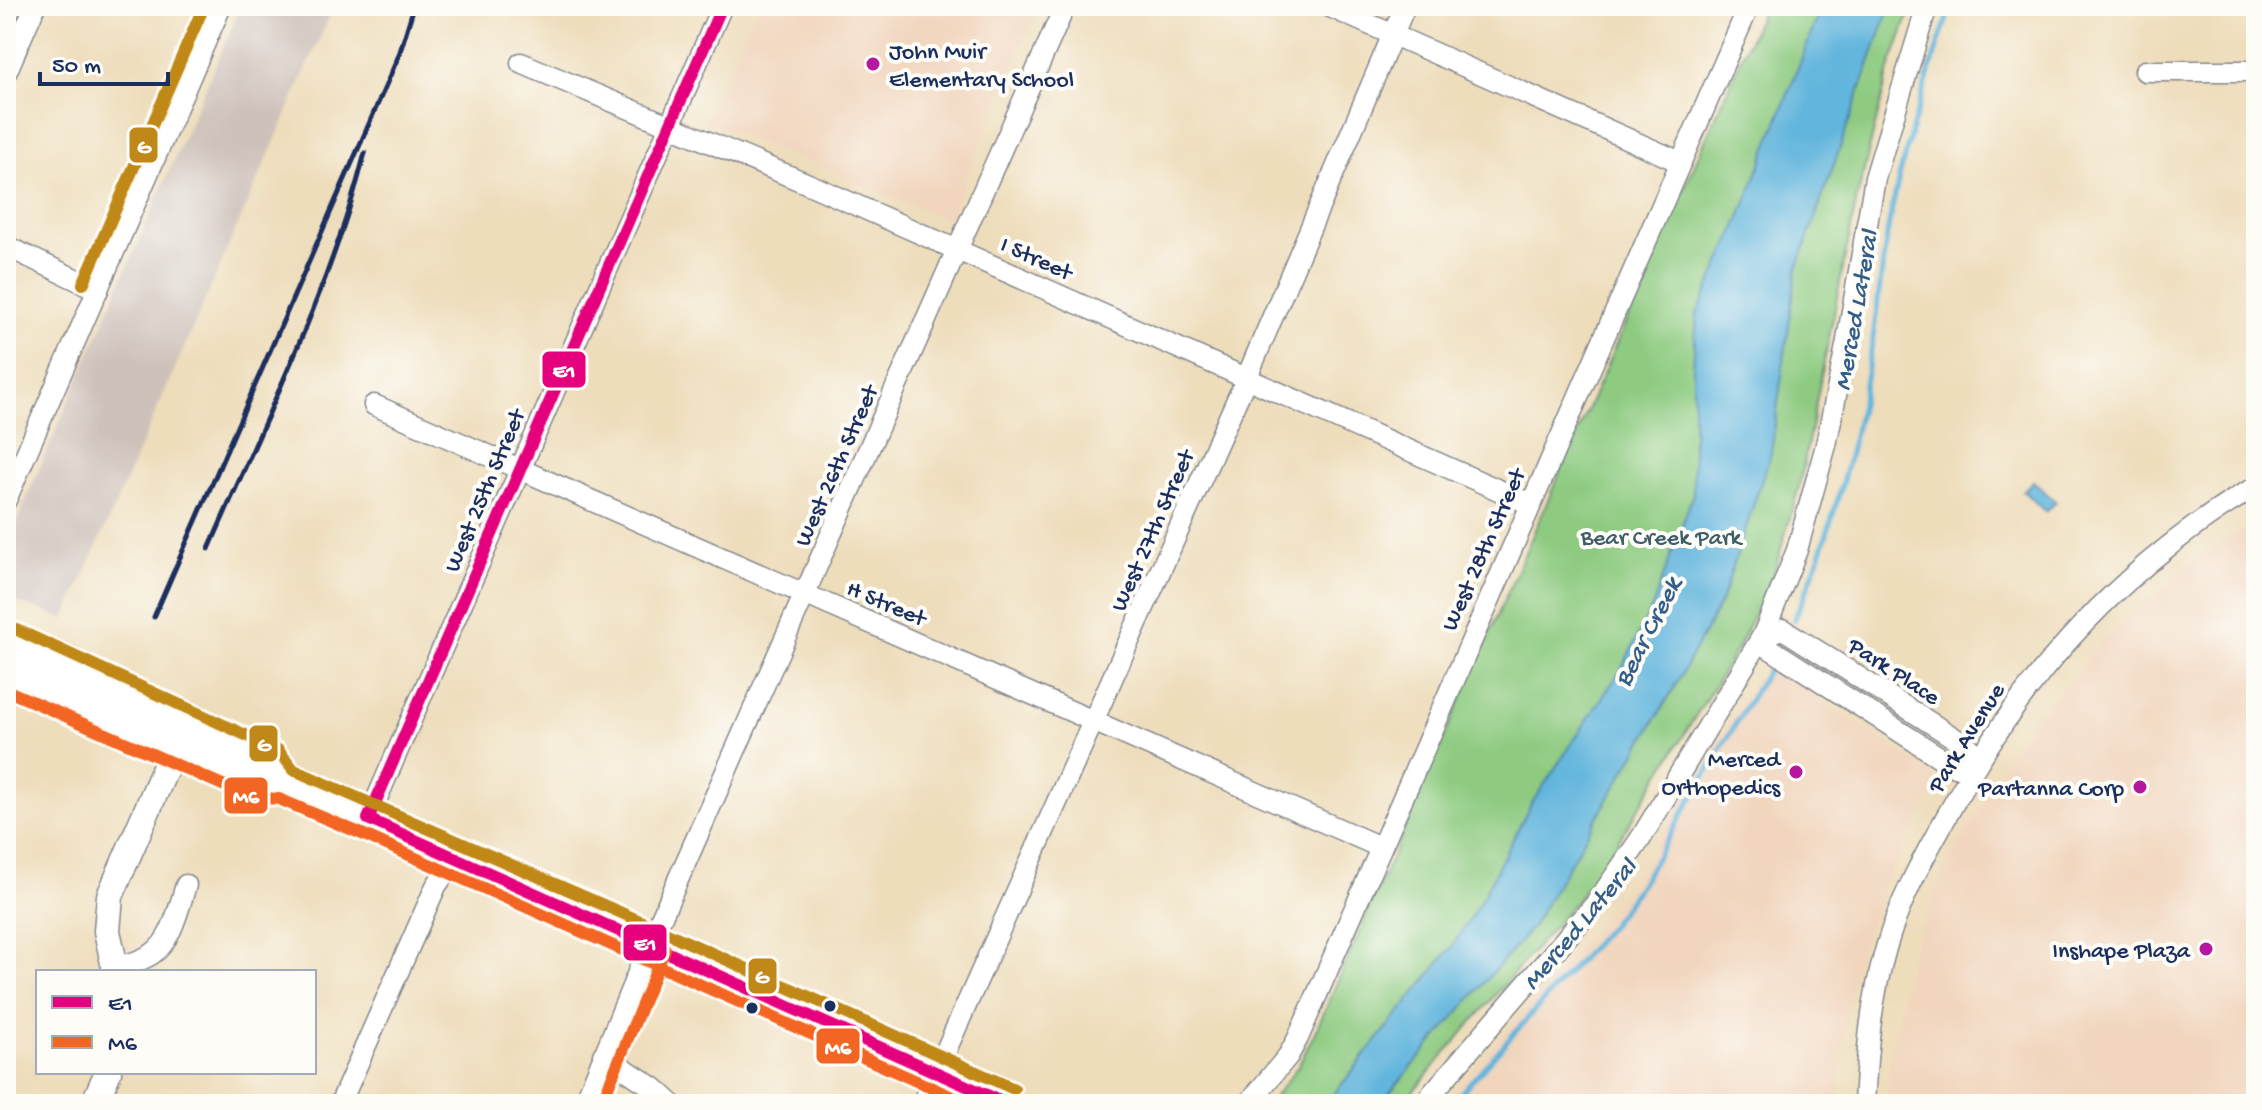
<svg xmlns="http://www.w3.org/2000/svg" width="2262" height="1110" viewBox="0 0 2262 1110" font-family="'Gochi Hand',sans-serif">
<rect width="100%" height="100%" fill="#fdfcf7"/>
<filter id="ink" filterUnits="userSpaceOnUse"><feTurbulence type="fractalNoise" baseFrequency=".0125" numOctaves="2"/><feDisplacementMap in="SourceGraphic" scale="16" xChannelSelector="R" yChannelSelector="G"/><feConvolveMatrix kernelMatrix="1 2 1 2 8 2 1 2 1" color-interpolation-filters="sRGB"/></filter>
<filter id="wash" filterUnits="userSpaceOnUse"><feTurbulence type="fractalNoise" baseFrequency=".006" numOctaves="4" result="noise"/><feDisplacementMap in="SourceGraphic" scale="32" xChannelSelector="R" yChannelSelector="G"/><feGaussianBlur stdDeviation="1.8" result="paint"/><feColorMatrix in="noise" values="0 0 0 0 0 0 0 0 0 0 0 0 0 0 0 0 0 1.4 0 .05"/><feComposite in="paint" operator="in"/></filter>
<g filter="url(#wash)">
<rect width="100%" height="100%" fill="#edb"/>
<g fill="#f1d5bd">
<path d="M758 6H1038L949 220 706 121Z"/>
<path d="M2256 522V1104H1887L1889 1062 1912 949 1948 862 1994 786 2016 741 2107 637 2202 555Z"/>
<path d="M1777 671 1934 774 1937 786 1880 894 1854 972 1841 1057 1839 1104H1443L1632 885 1757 677Z"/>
</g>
<path fill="#cec1ba" d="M241 6H334L65 619 6 598V545Z"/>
<path fill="#8ecb81" stroke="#547d70" stroke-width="2" d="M1764 6H1912L1889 70 1857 198 1799 487 1773 576 1737 649 1606 861 1574 903 1402 1104H1269L1298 1066 1318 1026Z"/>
<g fill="#62b5dd" stroke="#3e729e" stroke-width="2">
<path d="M1822 6H1890L1797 269 1771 453 1721 602 1670 695 1532 927 1380 1104H1326L1452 947 1480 902 1530 806 1622 668 1653 605 1693 494V367L1697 314 1735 230Z"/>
<path d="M2033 481 2056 502 2046 512 2023 491Z"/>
</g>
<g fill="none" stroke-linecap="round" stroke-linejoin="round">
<g stroke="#62b5dd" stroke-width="5">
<path d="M1794 620C1832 535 1857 436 1872 344 1878 304 1882 263 1889 223 1903 150 1928 77 1951 6"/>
<path d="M1451 1104 1612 924 1642 882 1767 671"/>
</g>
</g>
</g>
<g filter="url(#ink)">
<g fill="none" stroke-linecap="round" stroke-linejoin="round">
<defs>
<g id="minor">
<path d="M1328 6 1680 162"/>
<path d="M521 63 813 186 1530 504"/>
<path d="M2145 71H2256"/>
<path d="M6 73 35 6"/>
<path d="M6 246 98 290"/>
<path d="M374 405 1380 847"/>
<path d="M6 500 221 6"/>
<path d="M1783 629 1970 748 1974 766 1955 767 1769 648 1763 635Z"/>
<path d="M368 819 722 6"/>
<path d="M115 969C127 965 141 961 152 954 172 941 179 907 186 885"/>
<path d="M603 1055 654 1088 672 1104"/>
<path d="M340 1104 436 886 455 858"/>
<path d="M584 1104 650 943 1065 6"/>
<path d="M922 1104 1247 377 1405 6"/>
<path d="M1248 1104 1288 1056 1298 1038 1749 6"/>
<path d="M1423 1104 1597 902 1641 838 1763 635 1797 550 1826 445 1846 346 1875 178 1927 6"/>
<path d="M1864 1104C1867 1050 1871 1000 1886 948 1899 902 1921 862 1944 821 2004 711 2068 627 2165 549 2194 526 2224 504 2256 487"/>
</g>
<g id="tertiary">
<path d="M116 972 107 931 110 896 174 748"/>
<path d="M94 1104 108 1072"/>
</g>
<g id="secondary">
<path d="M6 643 271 765 283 783"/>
<path d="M6 673 256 782 283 783 368 819 1007 1104"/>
</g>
</defs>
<use href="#minor" stroke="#84868c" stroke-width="23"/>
<use href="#tertiary" stroke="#84868c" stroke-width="29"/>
<use href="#secondary" stroke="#84868c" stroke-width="33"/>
<use href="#minor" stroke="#fff" stroke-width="20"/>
<use href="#tertiary" stroke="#fff" stroke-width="26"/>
<use href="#secondary" stroke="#fff" stroke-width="30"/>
<g stroke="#1b2f5e" stroke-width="5">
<path d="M209 549C265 419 330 290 365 153"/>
<path d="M154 617 399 55 414 6"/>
</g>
<defs>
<path id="bus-1" d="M722 6 368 819 1007 1104"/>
<g id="bus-2">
<path d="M6 690 250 797 279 799 362 834 968 1104"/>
<path d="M601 1104 665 949"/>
</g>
<g id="bus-3">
<path d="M83 284 204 6"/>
<path d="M13 628 278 750 294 770 656 928 1014 1089"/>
</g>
</defs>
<use href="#bus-1" stroke="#fdfcf7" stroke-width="18"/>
<use href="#bus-2" stroke="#fdfcf7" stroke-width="18"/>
<use href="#bus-3" stroke="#fdfcf7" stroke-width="18"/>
<use href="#bus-1" stroke="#e5007d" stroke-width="12"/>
<use href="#bus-2" stroke="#f26522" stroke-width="12"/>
<use href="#bus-3" stroke="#c08818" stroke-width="12"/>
</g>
</g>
<g fill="#b5179e" stroke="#fdfcf7" stroke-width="3">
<circle cx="873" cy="64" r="8"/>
<circle cx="1796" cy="772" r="8"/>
<circle cx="2140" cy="787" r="8"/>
<circle cx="2206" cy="949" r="8"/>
</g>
<g fill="#1b2f5e" stroke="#fdfcf7" stroke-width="3">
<circle cx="830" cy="1006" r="7"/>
<circle cx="752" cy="1008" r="7"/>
</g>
<g text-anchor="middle" stroke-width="8" stroke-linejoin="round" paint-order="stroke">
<g font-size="24" fill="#1b2f5e" stroke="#fdfcf7" text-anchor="end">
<text x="889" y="58" text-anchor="start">John Muir<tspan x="889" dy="28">Elementary School</tspan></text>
<text x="1780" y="766">Merced<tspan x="1780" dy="28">Orthopedics</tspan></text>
<text x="2124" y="795">Partanna Corp</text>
<text x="2190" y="957">Inshape Plaza</text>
</g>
<g font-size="24" fill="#1b2f5e" stroke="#fdfcf7">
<text transform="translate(1037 257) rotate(24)" y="8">I Street</text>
<text transform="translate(835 465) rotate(-66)" y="8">West 26th Street</text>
<text transform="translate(483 490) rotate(-67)" y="8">West 25th Street</text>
<text transform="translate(1151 530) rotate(-66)" y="8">West 27th Street</text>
<text transform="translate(1482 549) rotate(-66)" y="8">West 28th Street</text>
<text transform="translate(887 602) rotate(23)" y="8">H Street</text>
<text transform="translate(1895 670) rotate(33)" y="8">Park Place</text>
<text transform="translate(1965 737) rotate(-58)" y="8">Park Avenue</text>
</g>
<g font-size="24" fill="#3e5e68" stroke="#fdfcf7">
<text x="1661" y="544">Bear Creek Park</text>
</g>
<g font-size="26" font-style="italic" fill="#345e8a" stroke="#fdfcf7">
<text transform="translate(1854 310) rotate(-80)" y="9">Merced Lateral</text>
<text transform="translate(1646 631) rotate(-63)" y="9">Bear Creek</text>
<text transform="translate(1578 923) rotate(-50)" y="9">Merced Lateral</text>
</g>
</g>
<g stroke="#fdfcf7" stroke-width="3">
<rect x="128" y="126" width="31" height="38" rx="8" fill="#c08818"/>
<rect x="541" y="350" width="46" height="39" rx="8" fill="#e5007d"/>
<rect x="248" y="724" width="31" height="39" rx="8" fill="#c08818"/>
<rect x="223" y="776" width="46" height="39" rx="8" fill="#f26522"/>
<rect x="622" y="923" width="46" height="39" rx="8" fill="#e5007d"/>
<rect x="747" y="957" width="31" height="38" rx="8" fill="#c08818"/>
<rect x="815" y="1027" width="46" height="38" rx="8" fill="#f26522"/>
</g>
<g font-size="22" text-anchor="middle" font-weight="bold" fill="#fff">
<text x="144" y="153">G</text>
<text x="564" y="377">E1</text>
<text x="264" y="751">G</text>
<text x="246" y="803">M6</text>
<text x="645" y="950">E1</text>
<text x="762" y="983">G</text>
<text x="838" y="1054">M6</text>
</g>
<rect width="2262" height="1110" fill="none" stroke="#fdfcf7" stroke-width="32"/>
<rect x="36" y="970" width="280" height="104" fill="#fdfcf7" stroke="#a3aaba" stroke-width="2"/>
<rect x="52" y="996" width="40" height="12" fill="#e5007d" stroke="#a3aaba" stroke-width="2"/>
<text x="108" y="1010" font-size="24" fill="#1b2f5e">E1</text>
<rect x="52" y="1036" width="40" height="12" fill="#f26522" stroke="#a3aaba" stroke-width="2"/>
<text x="108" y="1050" font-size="24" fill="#1b2f5e">M6</text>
<path d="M40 72v12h128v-12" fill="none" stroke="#1b2f5e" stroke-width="4"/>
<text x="52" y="72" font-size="24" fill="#1b2f5e" stroke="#fdfcf7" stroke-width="6" paint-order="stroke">50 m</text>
</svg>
